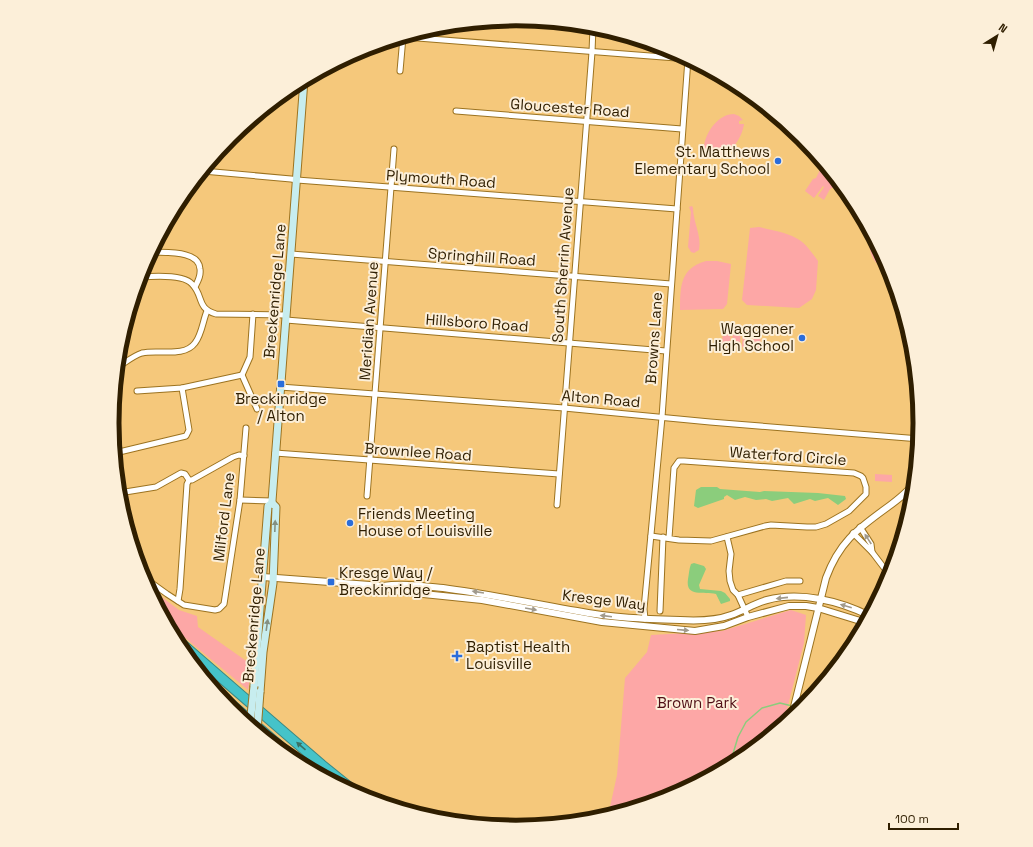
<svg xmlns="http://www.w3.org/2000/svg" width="1033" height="847" viewBox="0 0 1033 847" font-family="'Space Grotesk',sans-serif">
<rect width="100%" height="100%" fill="#f5c87b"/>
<g fill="#fda7a6">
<path d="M734 114 739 116 743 120 739 121V124H744C742 139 728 160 710 155L704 147C705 133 718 114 734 114Z"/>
<path d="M824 168C833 170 836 178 836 186L830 189 824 200 818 196 824 187 823 186 814 198 805 191 813 179 816 178 820 170Z"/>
<path d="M692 206 693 208C693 222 702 236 699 250L694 253 691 252 688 247 691 212 689 207Z"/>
<path d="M759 227C771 230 785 232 796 238 805 242 812 253 818 261L816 290 812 299 799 308 747 305 742 300 750 228Z"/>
<path d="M870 230C874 239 871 242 874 249 876 256 883 258 887 263 889 265 889 267 890 269 869 266 868 247 870 230Z"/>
<path d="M706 261H717L731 264 727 304 723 309 680 310C680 287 680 268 706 261Z"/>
<path d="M723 328 731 329 730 345H722Z"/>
<path d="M733 329 741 330 740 346H732Z"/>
<path d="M743 330 751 331 750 347H742Z"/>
<path d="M753 331H761L760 348 752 347Z"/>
<path d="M875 474 892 475V482L875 481Z"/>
<path d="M147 586 179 610 197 616 198 627 252 665 248 690 166 622Z"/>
<path d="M791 610 806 615 804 643 783 725 741 760 671 797 608 816 617 775 625 678 647 652 651 635 722 631Z"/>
</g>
<g fill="#8bcd7c">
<path d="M701 487H717L720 489 760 492 764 491 818 493 845 496 846 499 838 505 828 498 815 501 810 499 794 504 788 498 772 501 766 499 756 500 745 497 735 500 727 495 724 497V499L698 508 694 506 696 490Z"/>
<path d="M694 563 704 566 706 569 699 585 700 589 721 591 725 593 730 599V601L721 604 716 594C704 591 685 598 688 579 689 574 689 569 691 564Z"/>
</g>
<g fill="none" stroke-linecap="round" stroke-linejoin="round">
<g stroke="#8bcd7c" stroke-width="1.5">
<path d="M796 706 803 709"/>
<path d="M713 775 714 772 732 757 738 737 746 722 762 708 780 703 792 706"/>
</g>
<defs>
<g id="minor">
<path d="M405 37 689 59"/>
<path d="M400 71 403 37"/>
<path d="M456 111 682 129"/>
<path d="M203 171 291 179 297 180 677 209"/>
<path d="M152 252C166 253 199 250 200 269 201 276 198 281 195 287"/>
<path d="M291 254 671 284"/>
<path d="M140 277C153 276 184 274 192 284 204 296 196 308 216 314L286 315"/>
<path d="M253 314 250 357 242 375 257 409"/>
<path d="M286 320 666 351"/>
<path d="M118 367C126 362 133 356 142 353 158 349 184 358 195 343 202 334 203 320 207 311"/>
<path d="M280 387 564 408 710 422 920 439"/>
<path d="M137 391 182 388 242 375"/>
<path d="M115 453 186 436 189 430 182 388"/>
<path d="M275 453 559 474"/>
<path d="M119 493 156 487 181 473 185 474 189 480H192L233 457 239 455 244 456"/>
<path d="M367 496 394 149"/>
<path d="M240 500 272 501"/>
<path d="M557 505 592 52 593 27"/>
<path d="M853 533 872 552 871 544 860 527"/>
<path d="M651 536 679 540 711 541 765 526 771 525 807 527H816L826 524 849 511 866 494V487L863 478 861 476 854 473 684 461H679L674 468 669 538"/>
<path d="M727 537 731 554 729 571 730 581 733 590 738 595 748 617"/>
<path d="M872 552 891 577"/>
<path d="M142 576 167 594 184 605 215 610 219 609 224 604 240 500 246 428"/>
<path d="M738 595 786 581H800"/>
<path d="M178 601 180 589 187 484 189 480"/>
<path d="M660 611 663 537"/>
<path d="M645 619 644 609 662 417 688 59"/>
</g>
<g id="tertiary">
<path d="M263 577 383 586C402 583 423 586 443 588 488 594 532 603 577 611 612 618 645 619 680 620 697 621 715 621 731 615 743 611 755 603 767 600 800 591 840 601 870 616"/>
<path d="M383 586 394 591 482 600 602 622 695 631 724 626 748 617 789 606H806L818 608 857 620 866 624"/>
<path d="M791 719 826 578C839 543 856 530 885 509 896 501 907 493 915 482"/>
</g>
<g id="secondary">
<path d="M254 686 268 506 272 503V501L304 80"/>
<path d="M260 692 263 652 273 583 276 507 272 503"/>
</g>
<g id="motorway">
<path d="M174 637 322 765 363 798"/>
<path d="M216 691 302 765"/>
</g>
</defs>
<use href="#minor" stroke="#9c7320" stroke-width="7"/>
<use href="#tertiary" stroke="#9c7320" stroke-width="8"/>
<use href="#secondary" stroke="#9c7320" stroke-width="9"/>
<use href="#motorway" stroke="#3d8983" stroke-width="11"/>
<use href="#minor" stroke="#fff" stroke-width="5"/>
<use href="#tertiary" stroke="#fff" stroke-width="6"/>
<use href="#secondary" stroke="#c7edef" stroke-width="7"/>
<use href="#motorway" stroke="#45c3c9" stroke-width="9"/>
<defs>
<g id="secondary-bridge">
<path d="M250 725 254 686"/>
<path d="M257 731 260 692"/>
</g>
</defs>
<use href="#secondary-bridge" stroke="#9c7320" stroke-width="9" stroke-linecap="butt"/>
<use href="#secondary-bridge" stroke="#c7edef" stroke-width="7"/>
</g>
<defs><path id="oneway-solid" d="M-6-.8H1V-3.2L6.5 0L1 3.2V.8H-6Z"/></defs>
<g fill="#839083">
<use href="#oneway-solid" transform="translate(275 526) rotate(-88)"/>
<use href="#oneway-solid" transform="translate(267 625) rotate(-82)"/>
</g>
<g fill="#a19a8c">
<use href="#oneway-solid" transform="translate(868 539) rotate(-123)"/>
<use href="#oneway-solid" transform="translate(478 592) rotate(-171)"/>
<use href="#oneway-solid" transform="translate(782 598) rotate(174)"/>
<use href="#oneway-solid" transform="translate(846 606) rotate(-164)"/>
<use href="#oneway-solid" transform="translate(531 609) rotate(10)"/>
<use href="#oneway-solid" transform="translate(606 616) rotate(-173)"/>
<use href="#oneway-solid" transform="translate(683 630) rotate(5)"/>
</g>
<use fill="#3a7064" href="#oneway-solid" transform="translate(301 746) rotate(-139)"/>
<g fill="#2b6dda" stroke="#fcefd9" stroke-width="1.5">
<circle cx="778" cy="161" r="4"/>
<circle cx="802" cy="338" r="4"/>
<rect x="277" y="380" width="8" height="8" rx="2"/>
<circle cx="350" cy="523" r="4"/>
<rect x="327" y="578" width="8" height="8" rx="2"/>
<path d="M455 650h4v4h4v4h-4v4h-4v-4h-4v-4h4z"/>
</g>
<g text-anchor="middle" stroke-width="4" stroke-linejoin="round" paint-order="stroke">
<g font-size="15" fill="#2f1e00" stroke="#fcefd9">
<text transform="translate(570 108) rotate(4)" y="5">Gloucester Road</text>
<text transform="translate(441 179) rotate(4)" y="5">Plymouth Road</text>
<text transform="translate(482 257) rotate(4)" y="5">Springhill Road</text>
<text transform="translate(563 265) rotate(-86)" y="5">South Sherrin Avenue</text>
<text transform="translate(275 291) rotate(-85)" y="5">Breckenridge Lane</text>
<text transform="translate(369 321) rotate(-86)" y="5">Meridian Avenue</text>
<text transform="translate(477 323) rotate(4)" y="5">Hillsboro Road</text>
<text transform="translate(654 338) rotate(-86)" y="5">Browns Lane</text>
<text transform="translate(601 399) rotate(5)" y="5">Alton Road</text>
<text transform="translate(418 452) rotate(4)" y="5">Brownlee Road</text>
<text transform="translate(788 456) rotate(4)" y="5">Waterford Circle</text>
<text transform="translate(224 517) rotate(-83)" y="5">Milford Lane</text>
<text transform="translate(604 600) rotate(7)" y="5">Kresge Way</text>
<text transform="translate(254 615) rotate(-85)" y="5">Breckenridge Lane</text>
</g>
<g font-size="15" fill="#2f1e00" stroke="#fcefd9" text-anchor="start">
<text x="770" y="157" text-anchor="end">St. Matthews<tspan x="770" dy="17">Elementary School</tspan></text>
<text x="794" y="334" text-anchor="end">Waggener<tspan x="794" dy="17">High School</tspan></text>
<text x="281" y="404" text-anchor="middle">Breckinridge<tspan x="281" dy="17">/ Alton</tspan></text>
<text x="358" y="519">Friends Meeting<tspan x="358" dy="17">House of Louisville</tspan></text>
<text x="339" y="578">Kresge Way /<tspan x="339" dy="17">Breckinridge</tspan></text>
<text x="466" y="652">Baptist Health<tspan x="466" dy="17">Louisville</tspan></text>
</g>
<g font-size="15" fill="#500f16" stroke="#fcefd9">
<text x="697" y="708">Brown Park</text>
</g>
</g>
<path d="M0 0H1033V847H0ZM119 423a397 397 0 1 1 794 0a397 397 0 1 1-794 0Z" fill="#fcefd9" fill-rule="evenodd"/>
<path fill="none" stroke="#2f1e00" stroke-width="5" d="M119 423a397 397 0 1 1 794 0a397 397 0 1 1-794 0Z"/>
<g transform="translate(997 36) rotate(37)" stroke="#fcefd9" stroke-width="3" paint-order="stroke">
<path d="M0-3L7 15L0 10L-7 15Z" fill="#2f1e00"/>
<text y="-6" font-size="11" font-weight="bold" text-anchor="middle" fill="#2f1e00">N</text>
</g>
<path d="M889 823v6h69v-6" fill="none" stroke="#2f1e00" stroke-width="2"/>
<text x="895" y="823" font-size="12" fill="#2f1e00" stroke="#fcefd9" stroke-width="3" paint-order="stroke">100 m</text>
</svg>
